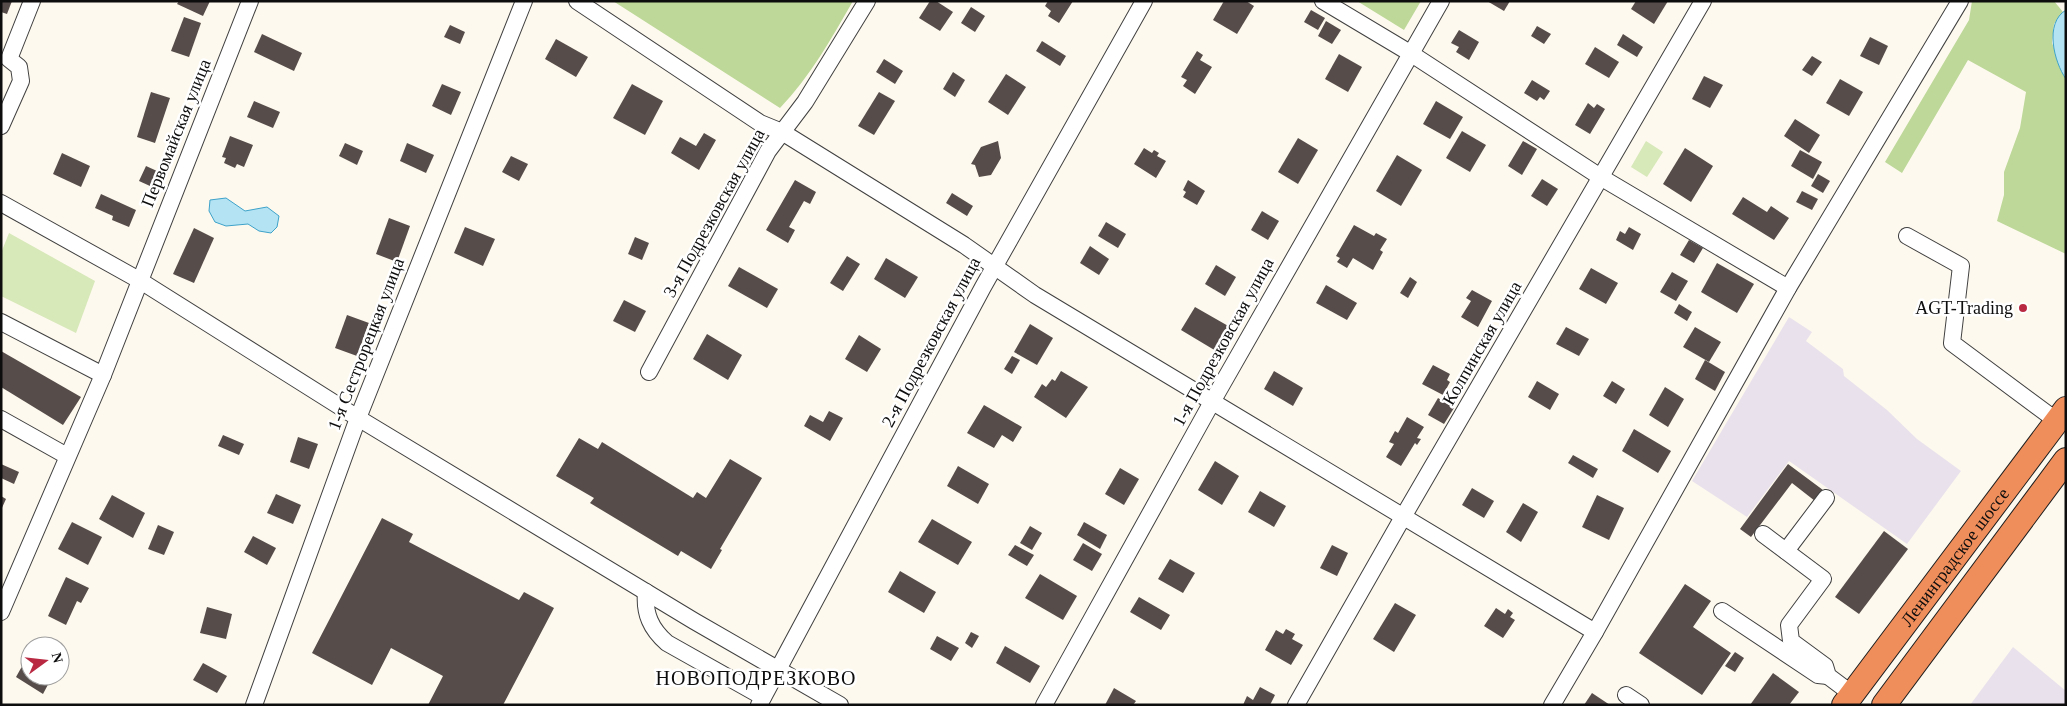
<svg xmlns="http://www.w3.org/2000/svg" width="2067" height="706" viewBox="0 0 2067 706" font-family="'Times New Roman',serif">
<rect width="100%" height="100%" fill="#fef9ee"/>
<g fill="#e9e2ec">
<path d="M1789 317 1812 332 1806 341 1843 369 1844 376 1887 410 1917 439 1961 471 1907 544 1789 461 1747 517 1692 481Z"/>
<path d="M2013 647 2066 691V705H1970Z"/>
</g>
<g fill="#d7e8b9">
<path d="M1646 141 1663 152 1647 177 1631 167Z"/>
<path d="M9 233 95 281 76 333 1 296V253Z"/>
</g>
<g fill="#bdd899">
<path d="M613 1H853C831 39 810 77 780 108Z"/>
<path d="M1357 1H1421L1404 30Z"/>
<path d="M1972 1H2054L2063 12 2054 24 2052 43 2066 79V254L1997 221 2004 195V172L2020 128 2026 92 1968 60 1902 173 1885 162 1969 20Z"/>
</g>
<g fill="#b4e4f4" stroke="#3ea2c9">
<path d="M2066 10V79C2054 62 2044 23 2066 10Z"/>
<path d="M226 198 245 211 267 207 279 216 277 227 271 233 259 231 248 224 226 226 215 222 209 211 210 200Z"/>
</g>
<g fill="#564d4a">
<path d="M1 1H12L7 14 1 12Z"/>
<path d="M179 1H210L203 16 177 4Z"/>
<path d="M930 1H936L953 12 940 31 919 18Z"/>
<path d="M1048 1H1073L1059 23 1048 16 1051 11 1045 6Z"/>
<path d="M1224 1H1246L1254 6 1237 34 1213 20Z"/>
<path d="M1487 1H1510L1504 11Z"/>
<path d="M1636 1H1668L1654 24 1631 9Z"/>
<path d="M971 7 985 16 975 32 961 23Z"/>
<path d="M1311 10 1325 18 1318 30 1304 22Z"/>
<path d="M184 17 201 23 189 57 171 51Z"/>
<path d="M1326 21 1341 30 1332 44 1318 36Z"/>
<path d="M450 25 465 32 460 44 444 37Z"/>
<path d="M1537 26 1551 34 1544 44 1531 36Z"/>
<path d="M1459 30 1479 42 1469 60 1456 52 1459 47 1451 43Z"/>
<path d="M262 34 302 53 294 71 254 52Z"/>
<path d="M1623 34 1643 47 1637 57 1617 45Z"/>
<path d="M1870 37 1888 46 1879 65 1860 56Z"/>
<path d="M556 39 588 57 576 77 545 59Z"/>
<path d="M1042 41 1066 56 1060 66 1036 51Z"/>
<path d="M1595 47 1619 62 1609 78 1585 64Z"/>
<path d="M1197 51 1203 55 1200 60 1212 67 1195 94 1183 86 1187 80 1181 77Z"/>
<path d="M1339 54 1362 67 1348 92 1325 79Z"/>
<path d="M1812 56 1822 62 1812 76 1802 70Z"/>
<path d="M884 59 903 71 895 84 876 72Z"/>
<path d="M953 72 965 80 955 97 943 89Z"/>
<path d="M1006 74 1026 87 1008 115 988 102Z"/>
<path d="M1704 76 1723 85 1710 108 1692 99Z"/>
<path d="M1840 79 1863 92 1849 116 1826 103Z"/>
<path d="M1532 80 1550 91 1544 100 1540 97 1537 101 1524 93Z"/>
<path d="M442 84 461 92 451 115 432 106Z"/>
<path d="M632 84 663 101 645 135 613 118Z"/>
<path d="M151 92 170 98 155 143 137 137Z"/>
<path d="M879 92 895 101 874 135 858 126Z"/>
<path d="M254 101 280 112 273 128 247 117Z"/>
<path d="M1436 101 1463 117 1450 139 1423 124Z"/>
<path d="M1588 103 1594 108 1597 104 1605 109 1590 134 1575 125Z"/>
<path d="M1795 119 1820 135 1809 153 1784 136Z"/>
<path d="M1462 131 1486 145 1470 172 1446 158Z"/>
<path d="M704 133 716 140 699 170 671 153 680 137 696 146Z"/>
<path d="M230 136 253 145 244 167 237 164 235 168 224 163 226 158 222 157Z"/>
<path d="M1298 138 1318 150 1298 184 1278 172Z"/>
<path d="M998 141 1001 158 991 175 979 177 975 165 971 164 981 147Z"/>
<path d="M1523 141 1537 149 1522 175 1508 166Z"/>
<path d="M345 143 363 151 357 165 339 156Z"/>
<path d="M407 143 434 155 426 173 400 161Z"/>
<path d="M1144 148 1152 153 1154 150 1159 153 1157 156 1166 161 1156 178 1134 164Z"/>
<path d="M1685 148 1713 166 1691 202 1663 184Z"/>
<path d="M1800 150 1822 162 1813 179 1791 166Z"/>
<path d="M62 153 90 166 81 187 53 174Z"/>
<path d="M1397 155 1422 170 1401 206 1376 191Z"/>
<path d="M511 156 528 164 519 181 502 172Z"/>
<path d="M146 166 157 171 150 186 139 181Z"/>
<path d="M1818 174 1830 181 1823 193 1811 186Z"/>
<path d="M1542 179 1558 189 1547 206 1531 196Z"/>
<path d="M795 180 816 192 810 204 804 201 789 227 795 230 788 243 766 230Z"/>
<path d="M1188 180 1205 191 1197 205 1183 197 1186 192 1183 190Z"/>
<path d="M1802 191 1818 199 1812 210 1796 202Z"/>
<path d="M952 193 973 206 967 216 946 203Z"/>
<path d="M101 194 136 210 129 227 112 220 113 216 95 208Z"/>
<path d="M1743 197 1767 212 1771 206 1789 218 1774 240 1732 214Z"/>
<path d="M1262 211 1279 221 1268 240 1251 230Z"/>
<path d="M389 218 410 226 397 262 376 254Z"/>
<path d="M1106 222 1126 234 1118 248 1098 236Z"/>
<path d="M1354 225 1374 236 1376 233 1387 239 1380 250 1383 252 1373 270 1353 258 1347 268 1337 262 1340 258 1336 256Z"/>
<path d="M465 227 495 239 483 266 454 253Z"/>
<path d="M1629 227 1641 234 1633 250 1616 240 1620 231 1625 234Z"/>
<path d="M194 228 214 238 194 283 173 274Z"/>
<path d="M635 237 649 243 642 260 628 254Z"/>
<path d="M1689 240 1703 248 1694 263 1680 255Z"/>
<path d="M1090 246 1109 259 1099 275 1080 263Z"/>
<path d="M847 256 860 264 843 291 830 283Z"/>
<path d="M886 258 918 277 905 298 874 279Z"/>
<path d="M1717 263 1754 284 1737 313 1701 292Z"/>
<path d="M1216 265 1236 277 1225 296 1205 284Z"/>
<path d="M739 267 778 289 767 308 728 286Z"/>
<path d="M1591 268 1618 283 1606 304 1579 289Z"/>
<path d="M1672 272 1688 281 1676 301 1660 292Z"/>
<path d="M1410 277 1417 282 1408 298 1400 293Z"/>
<path d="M1326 285 1357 303 1347 320 1316 303Z"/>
<path d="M1472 290 1492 301 1478 327 1461 317 1471 301 1466 298Z"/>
<path d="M624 300 646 311 635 332 613 321Z"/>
<path d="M1679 304 1692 312 1687 321 1674 313Z"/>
<path d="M1195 307 1230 327 1216 351 1181 330Z"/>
<path d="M347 315 369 323 357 356 335 348Z"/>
<path d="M1030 324 1053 338 1037 365 1014 352Z"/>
<path d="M1566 327 1589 339 1579 356 1556 344Z"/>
<path d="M1695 327 1721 342 1709 362 1683 347Z"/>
<path d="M707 334 742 355 728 380 693 359Z"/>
<path d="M859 335 881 349 867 372 845 359Z"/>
<path d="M1 351 81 397 63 425 1 387Z"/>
<path d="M1012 356 1020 360 1012 374 1004 369Z"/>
<path d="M1705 360 1725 372 1715 391 1695 379Z"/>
<path d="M1433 365 1450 374 1447 380 1450 382 1443 395 1422 384Z"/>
<path d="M1061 371 1088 387 1066 418 1034 397 1042 384 1046 387 1052 379 1055 381Z"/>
<path d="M1274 371 1303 388 1293 406 1264 389Z"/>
<path d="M1537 381 1559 394 1550 410 1528 397Z"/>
<path d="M1612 381 1625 389 1616 404 1603 396Z"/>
<path d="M1665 387 1684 399 1668 427 1649 415Z"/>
<path d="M1438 398 1454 408 1444 424 1428 415Z"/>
<path d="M984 405 1022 427 1013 442 1002 435 994 448 967 433Z"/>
<path d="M829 411 843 418 830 441 804 426 810 415 823 422Z"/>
<path d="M1407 417 1424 427 1417 438 1421 439 1417 445 1415 443 1401 466 1386 457 1394 444 1389 442 1395 431 1398 433Z"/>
<path d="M1634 429 1671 451 1658 473 1622 451Z"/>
<path d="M223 435 244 444 239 455 218 446Z"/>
<path d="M298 437 318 444 309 469 290 462Z"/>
<path d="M579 438 598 449 602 442 693 498 697 492 706 498 730 459 762 478 720 549 722 550 711 569 681 551 678 556 590 503 594 498 556 476Z"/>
<path d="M1573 455 1598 469 1593 478 1568 463Z"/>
<path d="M1215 461 1239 476 1222 505 1198 490Z"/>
<path d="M1 464 19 472 14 484 1 478Z"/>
<path d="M1788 464 1823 490 1815 501 1792 483 1751 537 1740 529Z"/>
<path d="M958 466 989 484 978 504 947 486Z"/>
<path d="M1120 468 1139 479 1124 505 1105 494Z"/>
<path d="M1472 488 1494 501 1484 518 1462 505Z"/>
<path d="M1260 491 1286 506 1274 527 1248 512Z"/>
<path d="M276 494 301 505 293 524 267 513Z"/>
<path d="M112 495 145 513 133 538 99 519Z"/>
<path d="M1597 495 1624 508 1609 540 1582 527Z"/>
<path d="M1 496 6 499 1 510Z"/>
<path d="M1523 503 1538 512 1521 542 1506 532Z"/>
<path d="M382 518 413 534 409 542 519 600 524 592 554 608 503 705H428L443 676 391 648 372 685 312 653Z"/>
<path d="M932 519 972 542 958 565 918 542Z"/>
<path d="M72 522 102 537 88 565 58 549Z"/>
<path d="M1084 522 1107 535 1100 549 1077 535Z"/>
<path d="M158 525 174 532 164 555 148 549Z"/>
<path d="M1030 526 1042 533 1032 550 1020 543Z"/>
<path d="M1884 531 1908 549 1859 614 1835 597Z"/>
<path d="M253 536 276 548 267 565 244 552Z"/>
<path d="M1083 543 1102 554 1092 571 1073 560Z"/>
<path d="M1015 545 1034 555 1027 566 1008 555Z"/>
<path d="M1332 545 1348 553 1337 576 1320 568Z"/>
<path d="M1170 559 1195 573 1183 593 1158 579Z"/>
<path d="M900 571 936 592 924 613 888 592Z"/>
<path d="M1040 574 1077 596 1063 620 1025 598Z"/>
<path d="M66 577 89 588 81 603 77 601 66 625 48 616Z"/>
<path d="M1685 584 1711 601 1693 627 1731 653 1702 695 1639 653Z"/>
<path d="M1139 597 1170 615 1161 630 1130 612Z"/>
<path d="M1395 603 1416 615 1394 652 1373 639Z"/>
<path d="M207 607 232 614 226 639 200 633Z"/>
<path d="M1496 608 1505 614 1508 609 1513 613 1510 617 1515 620 1503 638 1484 626Z"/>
<path d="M1286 629 1295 634 1292 639 1303 645 1291 665 1265 650 1276 630 1283 634Z"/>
<path d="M971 632 979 636 972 648 965 643Z"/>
<path d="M937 636 959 648 951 661 930 649Z"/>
<path d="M1005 646 1040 666 1030 683 996 663Z"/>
<path d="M30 652V676L52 677 43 694 16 677Z"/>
<path d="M1735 652 1744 658 1735 672 1725 666Z"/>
<path d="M203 663 227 676 217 693 193 680Z"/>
<path d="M1773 673 1799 692 1789 705H1750Z"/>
<path d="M1260 687 1275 695 1270 705H1243L1247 696 1253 700Z"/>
<path d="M1114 688 1136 701 1133 705H1105Z"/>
<path d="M1592 693 1610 705H1584Z"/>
</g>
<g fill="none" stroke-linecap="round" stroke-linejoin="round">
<defs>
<g id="minor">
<path d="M577 1 760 123 782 132 964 245 1035 295 1595 632"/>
<path d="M1323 1 1410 53 1602 178 1788 288"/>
<path d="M1 126 21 81 19 67 9 59 32 1"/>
<path d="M1 203 139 280 358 418 694 621 840 705"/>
<path d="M1907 236 1961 266 1952 343 2057 421"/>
<path d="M1 322 103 375"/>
<path d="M649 372 768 151 805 102 867 1"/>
<path d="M1 419 67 456"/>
<path d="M1763 534 1823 579 1789 625 1791 641 1825 666 1828 676 1852 694"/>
<path d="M1786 551 1826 498"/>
<path d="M646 592C644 614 651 629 667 643L763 697"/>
<path d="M1722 611 1818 675 1828 676"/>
<path d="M1 612 103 375 250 1"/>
<path d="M1626 695 1641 705"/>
<path d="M254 705 358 418 524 1"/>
<path d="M759 705 983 287 1144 1"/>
<path d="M1044 705 1212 402 1441 1"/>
<path d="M1296 705 1403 517 1703 1"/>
<path d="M1552 705 1595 632 1788 288 1960 1"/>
</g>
<g id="highway">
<path id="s1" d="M1844 705 2066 409"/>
<path d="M1884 705 2066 460"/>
</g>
</defs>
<use href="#minor" stroke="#404040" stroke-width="18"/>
<use href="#highway" stroke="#1e1e1e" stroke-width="26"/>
<use href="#minor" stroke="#fff" stroke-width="16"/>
<use href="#highway" stroke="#ef8d5b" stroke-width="24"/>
</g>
<circle fill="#b92a42" stroke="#fff" stroke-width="2" cx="2023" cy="308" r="5"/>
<g text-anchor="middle" stroke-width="5" stroke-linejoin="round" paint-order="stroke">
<g font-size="18" fill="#0d0d0d" stroke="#fff">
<text transform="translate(176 133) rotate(-68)" y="6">Первомайская улица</text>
<text transform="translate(714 213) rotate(-61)" y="6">3-я Подрезковская улица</text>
<text transform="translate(931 342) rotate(-62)" y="6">2-я Подрезковская улица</text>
<text transform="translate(1223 342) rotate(-61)" y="6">1-я Подрезковская улица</text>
<text transform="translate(1482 343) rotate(-60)" y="6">Колпинская улица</text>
<text transform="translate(366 344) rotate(-69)" y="6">1-я Сестрорецкая улица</text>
<text dy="6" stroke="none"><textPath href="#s1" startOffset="185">Ленинградское шоссе</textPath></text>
</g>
<g font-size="18" fill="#0d0d0d" stroke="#fff" text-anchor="end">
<text x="2013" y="314">AGT-Trading</text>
</g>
<g font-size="20" letter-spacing="1" fill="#0d0d0d" stroke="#fff">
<text x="756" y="685">НОВОПОДРЕЗКОВО</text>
</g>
</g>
<rect width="2067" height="706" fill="none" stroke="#0d0d0d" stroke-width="5"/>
<g transform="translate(45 661) rotate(75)"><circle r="24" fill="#ffffff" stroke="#9e9e9e"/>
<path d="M0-4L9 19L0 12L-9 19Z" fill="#b92a42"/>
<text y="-8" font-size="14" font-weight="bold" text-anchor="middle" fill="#0d0d0d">N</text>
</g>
</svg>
